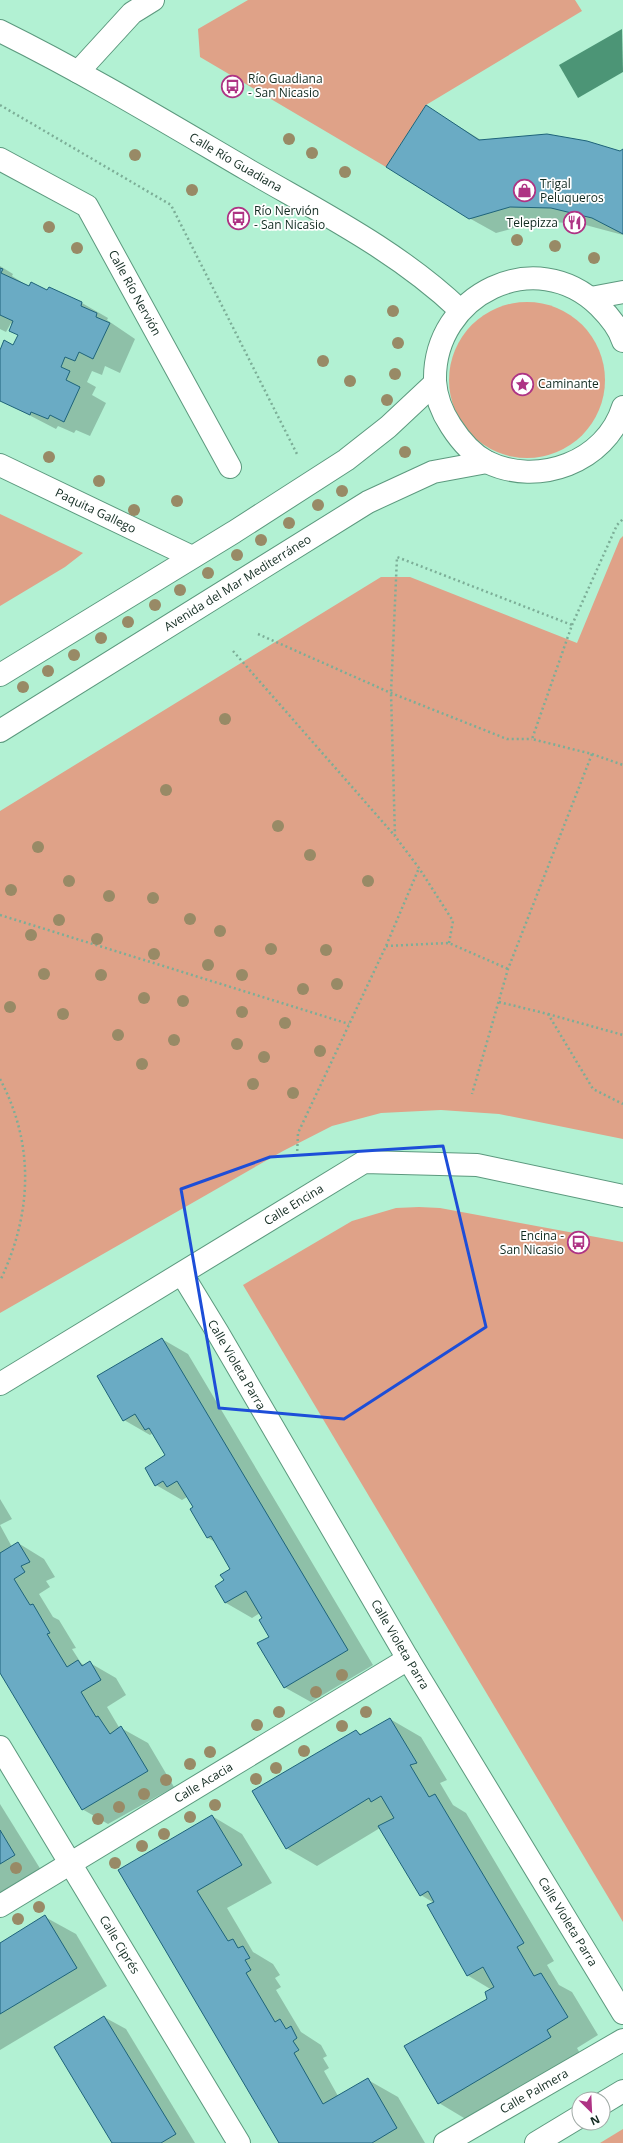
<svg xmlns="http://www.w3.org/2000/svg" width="623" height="2143" viewBox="0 0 623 2143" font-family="'Open Sans',sans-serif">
<rect width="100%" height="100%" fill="#b2f1d3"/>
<g fill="#dfa288">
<path d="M248 0H575L582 11 426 105 386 167 200 57 198 29Z"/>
<circle cx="527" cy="380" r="78"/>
<path d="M0 514 83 553 65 567 0 606Z"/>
<path d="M623 536V1139L499 1114 441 1110 381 1113 332 1126 283 1151 0 1313V811L381 577H410L577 643 620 539Z"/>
<path d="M419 1207 440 1208 623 1242V1922L243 1285 352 1221 396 1208Z"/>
<path d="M623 2129V2143H600Z"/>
</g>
<path fill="#4c9576" d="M622 29 623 72 578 98 559 65Z"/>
<g fill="#0003">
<path d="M427 107 481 140 620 152 623 150V235L578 223 536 222 496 233 469 218Z"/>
<path d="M0 266 13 274 12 276 28 286 82 303 108 318 107 320 135 339 120 373 105 366 102 375 92 371 87 382 96 387 92 395 106 403 90 436 76 430 74 433 58 426 56 429 0 400V351L14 346 19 335 11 323 6 332 0 329Z"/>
<path d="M162 1339 188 1354 373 1665 311 1702 284 1687 270 1637 260 1613 252 1618 226 1603 225 1581 232 1569 215 1542 208 1538 192 1510 195 1508 189 1499 187 1497 182 1500 156 1485 167 1456 153 1433 150 1435 124 1420Z"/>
<path d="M0 1499 12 1519 0 1525 12 1547 18 1543 44 1559 55 1577 46 1581 50 1587 39 1594 53 1617 59 1620 76 1648 72 1649 81 1663 85 1666 90 1663 116 1678 126 1695 107 1707 120 1729 121 1728 148 1743 174 1787 108 1824 82 1809 0 1671Z"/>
<path d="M390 1719 421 1737 447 1780 440 1783 453 1805 466 1813 554 1961 547 1965 559 1985 572 1992 598 2035 577 2048 581 2055 469 2121 439 2103 492 1990 467 1975 434 1903 421 1895 380 1828 317 1866 286 1848 356 1731 363 1735Z"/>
<path d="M0 1804 41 1870 0 1893Z"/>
<path d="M212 1816 242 1834 272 1883 227 1908 253 1952 273 1964 280 1975 275 1978 281 1987 276 1990 301 2032 321 2045 327 2056 323 2058 329 2068 324 2071 338 2096 368 2080 398 2097 425 2143H280L119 1871Z"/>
<path d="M45 1917 76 1934 107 1986 0 2050V1944Z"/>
<path d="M104 2017 126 2029 195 2143H113Z"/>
</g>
<g fill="#6aabc4" stroke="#1e637a">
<path d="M426 105 479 140 547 134 587 141 620 151 623 149V234L592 218 551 208 510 207 469 219 386 167Z"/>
<path d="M0 268 3 269 1 273 29 286 31 282 47 290 49 287 82 302 81 306 97 313 96 317 110 323 93 359 79 352 75 361 65 357 61 367 70 371 66 380 80 387 64 422 50 415 48 419 31 412 30 415 0 401V350L4 340 13 345 18 335 9 331 13 321 0 315Z"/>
<path d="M162 1338 348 1650 284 1688 257 1643 269 1637 259 1620 262 1618 246 1591 225 1603 215 1586 224 1580 220 1575 230 1569 211 1536 207 1538 190 1509 193 1507 177 1481 167 1487 163 1481 155 1486 145 1468 165 1455 149 1428 145 1430 135 1414 123 1421 97 1376Z"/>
<path d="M18 1542 30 1562 21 1566 25 1572 14 1579 30 1605 33 1604 50 1633 47 1634 67 1667 78 1660 82 1666 90 1661 101 1680 81 1692 96 1717 98 1716 110 1734 121 1726 148 1771 82 1810 0 1673V1553Z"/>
<path d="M390 1718 417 1763 410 1765 429 1797 435 1794 524 1943 517 1947 534 1976 541 1973 568 2017 547 2030 551 2037 438 2104 404 2046 487 1999 485 1992 494 1987 483 1967 467 1976 427 1905 434 1902 428 1891 420 1896 378 1826 394 1818 381 1796 371 1802 369 1798 286 1849 252 1791 356 1730 360 1735Z"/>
<path d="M212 1815 242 1865 197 1891 228 1941 233 1939 238 1948 243 1946 250 1958 245 1960 251 1970 246 1973 275 2022 280 2019 286 2029 291 2026 297 2038 293 2041 299 2050 294 2053 323 2104 368 2078 397 2128 372 2143H279L118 1870Z"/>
<path d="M0 1830 15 1855 0 1864Z"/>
<path d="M45 1915 77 1968 0 2014V1943Z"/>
<path d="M104 2016 176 2134 161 2143H112L54 2047Z"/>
</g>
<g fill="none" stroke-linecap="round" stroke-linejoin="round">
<defs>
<g id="minor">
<path id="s1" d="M0 31C85 73 166 122 248 170 322 213 398 251 460 310"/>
<path d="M78 72 132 13 153 0"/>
<path id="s2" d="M0 159 87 206 230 467"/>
<path id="s3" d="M0 465 192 557"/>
<path id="s4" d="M182 1274 218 1333 408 1659 623 2013"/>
<path id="s5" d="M0 1384 364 1162 477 1165 623 1196"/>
<path id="s6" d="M0 1747 239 2143"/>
<path id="s7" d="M0 1906 408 1659"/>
<path d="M603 2103 623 2091"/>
<path id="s8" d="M445 2143 623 2040"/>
<path d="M536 2143 579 2117"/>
</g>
<g id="major">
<path d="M591 298 623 292"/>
<path d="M623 341C619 328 609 316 599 306 536 244 433 294 435 381 436 397 443 414 451 426 460 440 472 454 487 462 538 487 606 462 623 407"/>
<path d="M0 675 234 532 346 460 388 427 435 383"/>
<path id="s9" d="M0 731 368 502 433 472 487 462"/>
</g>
</defs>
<use href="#minor" stroke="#5c997e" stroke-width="24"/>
<use href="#major" stroke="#5c997e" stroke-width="24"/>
<g stroke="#7cae97" stroke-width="2.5" stroke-dasharray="2 3" stroke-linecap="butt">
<path d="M0 105 171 205 298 456"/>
<path d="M572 625 617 525 623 519"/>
<path d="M258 634 391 693 507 739H532"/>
<path d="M233 651 395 836"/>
<path d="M592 754 623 765"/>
<path d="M0 915 349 1024"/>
<path d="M449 943 453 921 419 868 395 836 391 693 397 557 572 625 532 739 592 754 508 969 472 1094"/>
<path d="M386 946 449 943 508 969"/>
<path d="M499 1002 548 1014 593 1089 623 1104"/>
<path d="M548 1014 623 1035"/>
<path d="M0 1079C35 1145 32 1214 0 1281"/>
<path d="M297 1156 298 1133 386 946 419 868"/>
</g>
<use href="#minor" stroke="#fff" stroke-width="22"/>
<use href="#major" stroke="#fff" stroke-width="22"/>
</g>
<g fill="#988a66">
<circle cx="289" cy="139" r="6"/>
<circle cx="312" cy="153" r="6"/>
<circle cx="135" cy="155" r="6"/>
<circle cx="345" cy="172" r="6"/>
<circle cx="192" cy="190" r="6"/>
<circle cx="49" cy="227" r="6"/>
<circle cx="517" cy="240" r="6"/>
<circle cx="555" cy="246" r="6"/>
<circle cx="77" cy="248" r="6"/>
<circle cx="594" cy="258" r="6"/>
<circle cx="393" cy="311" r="6"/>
<circle cx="398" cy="343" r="6"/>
<circle cx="323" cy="361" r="6"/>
<circle cx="395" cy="374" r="6"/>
<circle cx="350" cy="381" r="6"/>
<circle cx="387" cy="400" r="6"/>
<circle cx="405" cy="452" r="6"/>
<circle cx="49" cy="457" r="6"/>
<circle cx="99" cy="481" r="6"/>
<circle cx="342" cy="491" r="6"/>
<circle cx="177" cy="501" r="6"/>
<circle cx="318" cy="505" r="6"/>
<circle cx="134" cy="510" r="6"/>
<circle cx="289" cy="523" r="6"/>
<circle cx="261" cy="540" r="6"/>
<circle cx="237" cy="555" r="6"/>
<circle cx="208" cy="573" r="6"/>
<circle cx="180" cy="590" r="6"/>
<circle cx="155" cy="605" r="6"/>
<circle cx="128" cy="622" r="6"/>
<circle cx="101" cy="638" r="6"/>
<circle cx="74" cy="655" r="6"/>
<circle cx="48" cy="671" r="6"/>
<circle cx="23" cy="687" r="6"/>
<circle cx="225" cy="719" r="6"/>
<circle cx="166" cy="790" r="6"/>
<circle cx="278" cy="826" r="6"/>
<circle cx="38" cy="847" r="6"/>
<circle cx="310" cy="855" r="6"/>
<circle cx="69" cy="881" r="6"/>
<circle cx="368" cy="881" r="6"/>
<circle cx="11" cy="890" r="6"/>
<circle cx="109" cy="896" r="6"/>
<circle cx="153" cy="898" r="6"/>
<circle cx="190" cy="919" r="6"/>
<circle cx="59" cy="920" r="6"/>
<circle cx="220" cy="931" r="6"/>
<circle cx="31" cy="935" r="6"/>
<circle cx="97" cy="939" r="6"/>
<circle cx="271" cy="949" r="6"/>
<circle cx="326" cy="950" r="6"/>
<circle cx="154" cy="954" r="6"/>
<circle cx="208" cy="965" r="6"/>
<circle cx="44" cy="974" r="6"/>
<circle cx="101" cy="975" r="6"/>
<circle cx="242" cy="975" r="6"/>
<circle cx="337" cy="984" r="6"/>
<circle cx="303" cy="989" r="6"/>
<circle cx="144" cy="998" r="6"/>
<circle cx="183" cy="1001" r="6"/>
<circle cx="10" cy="1007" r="6"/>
<circle cx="242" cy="1012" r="6"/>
<circle cx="63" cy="1014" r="6"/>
<circle cx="285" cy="1023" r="6"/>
<circle cx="118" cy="1035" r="6"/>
<circle cx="174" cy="1040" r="6"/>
<circle cx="237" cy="1044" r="6"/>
<circle cx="320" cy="1051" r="6"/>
<circle cx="264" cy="1057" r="6"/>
<circle cx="142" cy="1064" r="6"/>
<circle cx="253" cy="1084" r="6"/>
<circle cx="293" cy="1093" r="6"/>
<circle cx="342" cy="1675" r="6"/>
<circle cx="316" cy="1692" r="6"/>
<circle cx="279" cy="1712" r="6"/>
<circle cx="366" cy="1712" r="6"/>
<circle cx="257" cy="1725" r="6"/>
<circle cx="342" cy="1726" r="6"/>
<circle cx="304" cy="1751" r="6"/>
<circle cx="210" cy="1752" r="6"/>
<circle cx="190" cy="1764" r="6"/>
<circle cx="276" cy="1768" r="6"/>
<circle cx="256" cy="1779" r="6"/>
<circle cx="166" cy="1780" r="6"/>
<circle cx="144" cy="1794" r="6"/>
<circle cx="215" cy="1805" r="6"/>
<circle cx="119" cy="1807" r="6"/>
<circle cx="190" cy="1817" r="6"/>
<circle cx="98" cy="1819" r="6"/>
<circle cx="164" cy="1834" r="6"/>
<circle cx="142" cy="1846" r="6"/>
<circle cx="115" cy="1863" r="6"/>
<circle cx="16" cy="1868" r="6"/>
<circle cx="39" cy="1907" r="6"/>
<circle cx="18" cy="1919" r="6"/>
</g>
<path fill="none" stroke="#1d4ed8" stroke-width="3" stroke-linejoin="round" d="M443 1146 486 1327 344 1419 219 1408 181 1189 270 1157Z"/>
<defs>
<symbol id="bus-ring" viewBox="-11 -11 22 22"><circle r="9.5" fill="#fff" stroke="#ae3384" stroke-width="1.5"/><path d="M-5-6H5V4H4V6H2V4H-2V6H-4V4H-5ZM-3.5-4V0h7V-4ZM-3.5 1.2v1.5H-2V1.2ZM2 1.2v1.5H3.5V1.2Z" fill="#ae3384"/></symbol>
<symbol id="shop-ring" viewBox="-11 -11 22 22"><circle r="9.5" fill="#fff" stroke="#ae3384" stroke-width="1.5"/><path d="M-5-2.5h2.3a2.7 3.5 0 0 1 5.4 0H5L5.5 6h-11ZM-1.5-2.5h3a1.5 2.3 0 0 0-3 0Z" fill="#ae3384"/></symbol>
<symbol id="restaurant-ring" viewBox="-11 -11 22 22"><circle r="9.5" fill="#fff" stroke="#ae3384" stroke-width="1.5"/><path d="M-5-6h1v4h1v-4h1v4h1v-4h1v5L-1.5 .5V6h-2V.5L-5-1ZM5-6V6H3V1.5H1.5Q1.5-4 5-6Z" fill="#ae3384"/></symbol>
<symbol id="sight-ring" viewBox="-11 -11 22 22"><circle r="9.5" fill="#fff" stroke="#ae3384" stroke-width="1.5"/><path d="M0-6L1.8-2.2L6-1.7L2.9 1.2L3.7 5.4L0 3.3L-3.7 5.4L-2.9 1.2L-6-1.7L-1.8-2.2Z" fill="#ae3384"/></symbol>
</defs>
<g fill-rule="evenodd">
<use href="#bus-ring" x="220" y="74" width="25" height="25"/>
<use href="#shop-ring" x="512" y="178" width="25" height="25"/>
<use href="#bus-ring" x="226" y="206" width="25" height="25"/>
<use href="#restaurant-ring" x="562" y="210" width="25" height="25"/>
<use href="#sight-ring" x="510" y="372" width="25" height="25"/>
<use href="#bus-ring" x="566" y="1230" width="25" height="25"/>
</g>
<g text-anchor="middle" stroke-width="3.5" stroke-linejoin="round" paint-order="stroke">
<g font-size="12" fill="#122b21" stroke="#fff" text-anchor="start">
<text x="248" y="83">Río Guadiana<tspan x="248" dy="14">- San Nicasio</tspan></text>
<text x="540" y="188">Trigal<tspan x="540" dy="14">Peluqueros</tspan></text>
<text x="254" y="215">Río Nervión<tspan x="254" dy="14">- San Nicasio</tspan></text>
<text x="558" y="227" text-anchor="end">Telepizza</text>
<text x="538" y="388">Caminante</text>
<text x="564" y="1240" text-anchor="end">Encina -<tspan x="564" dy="14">San Nicasio</tspan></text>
</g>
<g font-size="12" fill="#122b21" stroke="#fff">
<text dy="4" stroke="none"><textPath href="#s1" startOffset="270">Calle Río Guadiana</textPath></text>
<text dy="4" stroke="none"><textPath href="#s2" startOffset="198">Calle Río Nervión</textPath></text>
<text dy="4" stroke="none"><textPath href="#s3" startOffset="106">Paquita Gallego</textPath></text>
<text dy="4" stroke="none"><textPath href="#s9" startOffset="280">Avenida del Mar Mediterráneo</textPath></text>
<text dy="4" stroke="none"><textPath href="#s5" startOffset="344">Calle Encina</textPath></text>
<text dy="4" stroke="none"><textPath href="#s4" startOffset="106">Calle Violeta Parra</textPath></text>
<text dy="4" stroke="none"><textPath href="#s4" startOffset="430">Calle Violeta Parra</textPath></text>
<text dy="4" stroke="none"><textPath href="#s7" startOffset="238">Calle Acacia</textPath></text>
<text dy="4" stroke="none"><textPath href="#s4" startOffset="754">Calle Violeta Parra</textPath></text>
<text dy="4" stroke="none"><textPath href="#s6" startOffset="231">Calle Ciprés</textPath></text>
<text dy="4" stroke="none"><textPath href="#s8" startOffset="103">Calle Palmera</textPath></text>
</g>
</g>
<g transform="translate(591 2111) rotate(156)"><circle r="19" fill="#ffffff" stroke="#a0aaa6"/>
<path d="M0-3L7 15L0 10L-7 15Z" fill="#ae3384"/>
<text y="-6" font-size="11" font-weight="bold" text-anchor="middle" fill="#122b21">N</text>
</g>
</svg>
